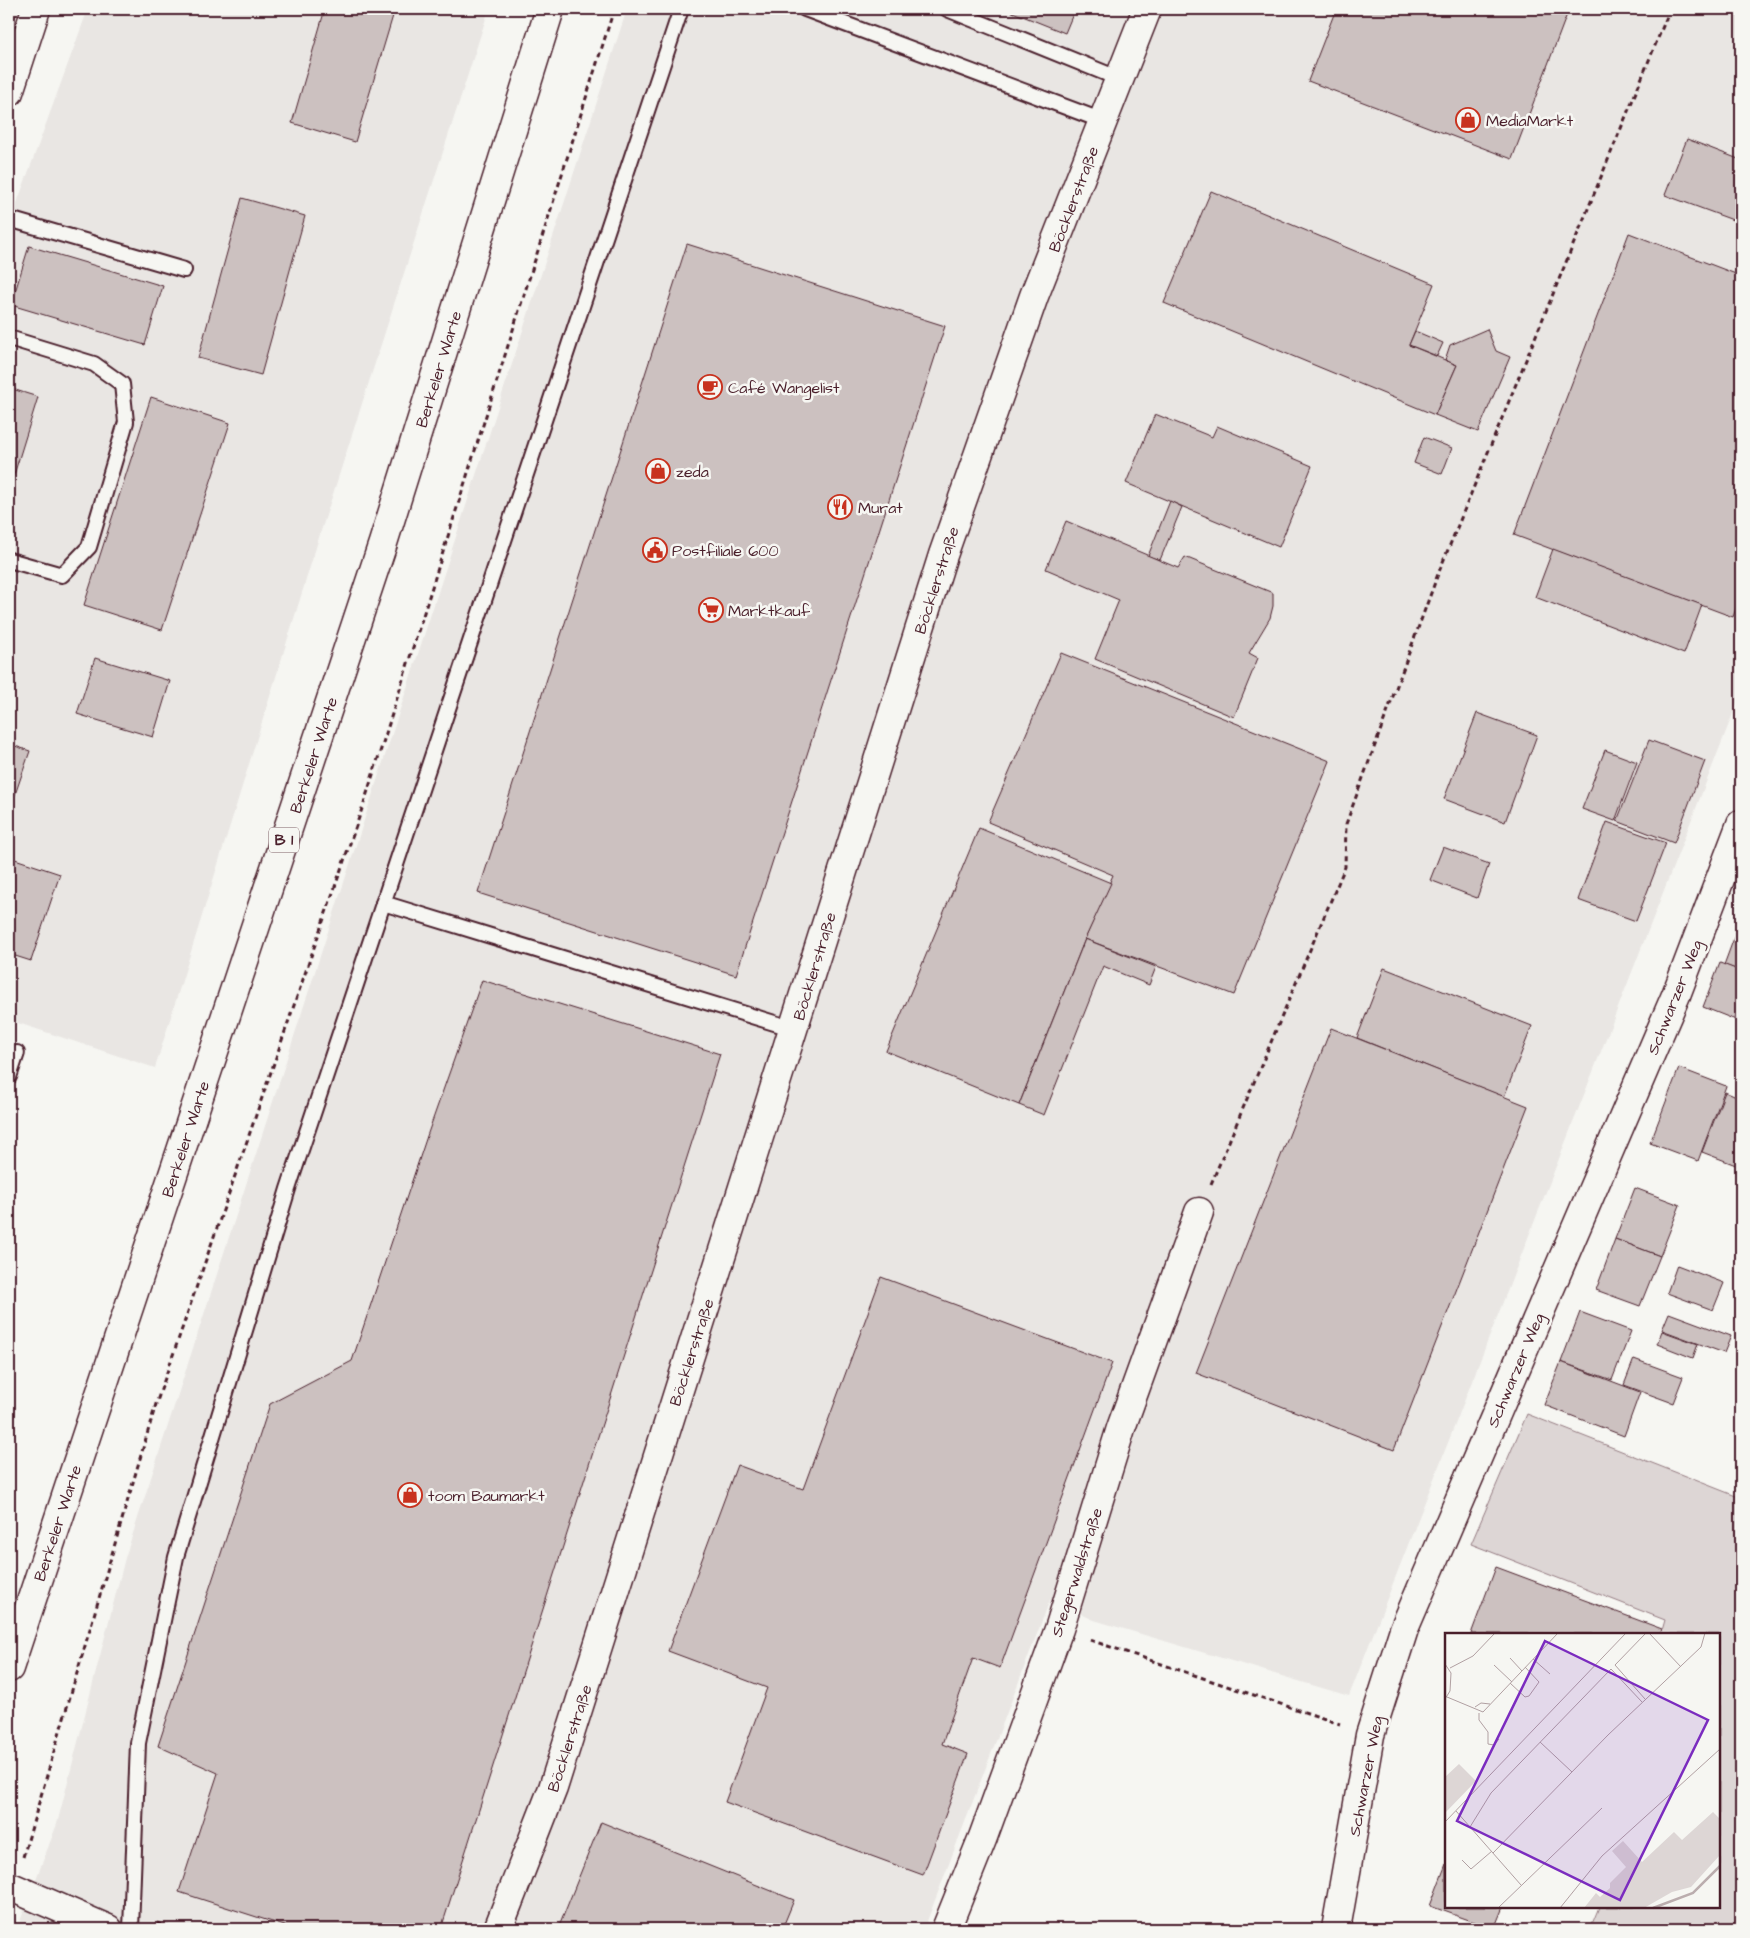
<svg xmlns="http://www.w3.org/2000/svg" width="1750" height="1938" viewBox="0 0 1750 1938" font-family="'Architects Daughter',sans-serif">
<rect width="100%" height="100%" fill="#f6f6f2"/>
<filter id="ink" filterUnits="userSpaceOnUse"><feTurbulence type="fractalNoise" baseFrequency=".02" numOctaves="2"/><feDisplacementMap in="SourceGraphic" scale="10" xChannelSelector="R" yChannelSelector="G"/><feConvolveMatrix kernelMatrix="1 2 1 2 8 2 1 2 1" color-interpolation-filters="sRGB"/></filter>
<g filter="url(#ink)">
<g fill="#e9e6e3">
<path d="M88 9H489L322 528 155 1068 9 1020V225Z"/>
<path d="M627 9H1741V693L1349 1696 1094 1620 1050 1600 924 1929H17L57 1824 125 1558Z"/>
</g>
<path fill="#ddd6d5" stroke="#947a80" d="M1527 1414 1741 1498V1929H1590L1599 1907H1719V1634H1661L1665 1620 1471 1544Z"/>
<g fill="#ccc1c0" stroke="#4a1f2b">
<path d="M325 9H395L355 142 292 123Z"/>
<path d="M1005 9H1075L1065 33Z"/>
<path d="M1336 9H1569L1512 159 1308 81Z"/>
<path d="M1687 139 1741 160V223L1665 195Z"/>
<path d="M1211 191 1434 284 1409 345 1457 365 1435 415 1164 303Z"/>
<path d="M242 198 305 216 261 375 198 358Z"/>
<path d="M1629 233 1741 276V594L1733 617 1514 535Z"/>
<path d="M687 244 945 326 736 975 478 893Z"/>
<path d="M29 246 163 286 145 345 11 305Z"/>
<path d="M1487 329 1496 351 1510 357 1478 432 1435 415 1457 365 1445 360 1450 345Z"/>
<path d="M1415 331 1443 343 1437 356 1409 345Z"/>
<path d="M9 388 38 397 9 491Z"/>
<path d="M151 397 230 423 162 630 84 605Z"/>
<path d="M1155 414 1212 437 1217 426 1312 466 1279 547 1126 483Z"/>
<path d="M1424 437 1452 448 1442 474 1414 463Z"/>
<path d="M1170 501 1182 507 1160 560 1148 556Z"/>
<path d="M1066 521 1178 568 1185 557 1273 593V606L1270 618 1249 653 1258 658 1234 717 1095 659 1119 600 1046 569Z"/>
<path d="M1553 549 1702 605 1684 654 1535 597Z"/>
<path d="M1061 653 1330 761 1234 995 1085 939 1113 875 988 822Z"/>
<path d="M95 658 170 681 153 737 77 714Z"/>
<path d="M1477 713 1537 735 1505 822 1444 799Z"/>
<path d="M1649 740 1705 761 1674 843 1617 821Z"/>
<path d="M9 744 30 751 9 812Z"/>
<path d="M1605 750 1637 762 1615 821 1582 809Z"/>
<path d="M1607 822 1666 843 1636 921 1578 900Z"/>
<path d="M979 828 1111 883 1085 939 1019 1105 886 1051Z"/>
<path d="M1443 847 1489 864 1477 898 1430 880Z"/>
<path d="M9 857 60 874 31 961 9 954Z"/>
<path d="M1741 919V971L1724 965Z"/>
<path d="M1085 939 1156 967 1149 985 1103 966 1044 1115 1019 1105Z"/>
<path d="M1720 963 1741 971V1022L1703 1007Z"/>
<path d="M1384 968 1532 1026 1504 1097 1357 1038Z"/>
<path d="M482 980 720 1054 441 1929H294L179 1892 218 1773 158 1746 270 1404 352 1361 427 1136Z"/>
<path d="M1331 1028 1528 1106 1394 1450 1196 1373Z"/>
<path d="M1679 1068 1726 1086 1698 1161 1650 1143Z"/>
<path d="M1725 1092 1741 1099V1167L1702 1152Z"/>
<path d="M1635 1188 1680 1205 1660 1256 1615 1239Z"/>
<path d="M1615 1239 1660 1256 1640 1306 1596 1290Z"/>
<path d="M1677 1265 1724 1283 1713 1310 1667 1293Z"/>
<path d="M881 1277 1112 1363 1000 1668 973 1658 942 1744 968 1754 923 1875 725 1802 767 1688 668 1651 737 1465 803 1489Z"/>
<path d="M1580 1312 1631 1331 1612 1380 1561 1362Z"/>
<path d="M1669 1313 1731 1336 1724 1353 1662 1330Z"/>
<path d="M1662 1331 1698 1344 1693 1358 1657 1344Z"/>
<path d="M1634 1359 1683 1377 1673 1403 1624 1385Z"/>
<path d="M1561 1362 1640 1392 1624 1436 1544 1405Z"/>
<path d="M1496 1567 1662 1629 1660 1634H1471Z"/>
<path d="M601 1822 794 1900 782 1929H558Z"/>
<path d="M1446 1864V1907H1503L1494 1929 1430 1906Z"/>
</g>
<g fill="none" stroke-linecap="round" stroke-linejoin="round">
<defs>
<g id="service">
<path d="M805 9 1103 121"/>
<path d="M947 9 1120 79"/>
<path d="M9 219 184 270"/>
<path d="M9 338 94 364 122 384 126 422 89 547 62 575 9 560"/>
<path d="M383 903 794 1029"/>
<path d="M9 1077 17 1053"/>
<path d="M131 1929 138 1743 176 1557 288 1189 681 9"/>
</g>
<g id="minor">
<path d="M9 92 36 9"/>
<path d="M9 1886 108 1929"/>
<path d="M498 1929 553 1788 943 555 1034 296 1147 9"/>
<path d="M946 1929 983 1837 1059 1629 1121 1428 1199 1212"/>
<path d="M1336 1929 1370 1735 1404 1629 1676 995 1741 824"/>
</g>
<path id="primary" d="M9 1668 383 543 550 9"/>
</defs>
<use href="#service" stroke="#4a1f2b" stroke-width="18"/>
<use href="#minor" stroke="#4a1f2b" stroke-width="31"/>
<use href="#primary" stroke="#4a1f2b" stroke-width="31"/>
<g stroke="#4a1f2b" stroke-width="3" stroke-dasharray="5 4" stroke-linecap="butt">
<path d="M1211 1184 1345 867 1346 824 1438 574 1670 9"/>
<path d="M1090 1640 1340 1724"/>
<path d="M23 1857 156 1404 364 803 614 9"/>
<path d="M157 1923 173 1929"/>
</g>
<use href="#service" stroke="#f6f6f2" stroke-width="14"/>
<use href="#minor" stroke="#f6f6f2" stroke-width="28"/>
<use href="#primary" stroke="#f6f6f2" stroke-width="28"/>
</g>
</g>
<defs>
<symbol id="shop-ring" viewBox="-11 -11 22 22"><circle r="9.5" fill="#f6f6f2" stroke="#c8321e" stroke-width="1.5"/><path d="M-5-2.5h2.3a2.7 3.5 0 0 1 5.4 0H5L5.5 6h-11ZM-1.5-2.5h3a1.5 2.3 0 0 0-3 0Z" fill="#c8321e"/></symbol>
<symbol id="cafe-ring" viewBox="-11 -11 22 22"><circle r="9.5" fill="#f6f6f2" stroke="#c8321e" stroke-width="1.5"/><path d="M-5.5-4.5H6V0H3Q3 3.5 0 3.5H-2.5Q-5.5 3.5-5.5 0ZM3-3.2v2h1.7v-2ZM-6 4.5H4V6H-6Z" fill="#c8321e"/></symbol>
<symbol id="restaurant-ring" viewBox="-11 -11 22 22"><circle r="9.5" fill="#f6f6f2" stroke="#c8321e" stroke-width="1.5"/><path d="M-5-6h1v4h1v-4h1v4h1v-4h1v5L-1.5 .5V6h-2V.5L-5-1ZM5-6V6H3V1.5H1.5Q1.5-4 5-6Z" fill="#c8321e"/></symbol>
<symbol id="civic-ring" viewBox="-11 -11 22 22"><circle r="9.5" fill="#f6f6f2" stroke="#c8321e" stroke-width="1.5"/><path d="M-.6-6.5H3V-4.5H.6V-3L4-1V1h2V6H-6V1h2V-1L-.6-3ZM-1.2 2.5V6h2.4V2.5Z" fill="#c8321e"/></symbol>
<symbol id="supermarket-ring" viewBox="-11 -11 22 22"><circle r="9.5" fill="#f6f6f2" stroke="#c8321e" stroke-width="1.5"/><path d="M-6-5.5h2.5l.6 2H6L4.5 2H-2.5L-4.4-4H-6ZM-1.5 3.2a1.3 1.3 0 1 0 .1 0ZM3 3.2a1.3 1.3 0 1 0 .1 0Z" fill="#c8321e"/></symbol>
</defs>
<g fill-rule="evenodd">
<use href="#shop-ring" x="1454" y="106" width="28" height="28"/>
<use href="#cafe-ring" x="696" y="373" width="28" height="28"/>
<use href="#shop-ring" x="644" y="457" width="28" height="28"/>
<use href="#restaurant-ring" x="826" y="493" width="28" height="28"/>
<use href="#civic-ring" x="641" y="536" width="28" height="28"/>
<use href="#supermarket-ring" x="697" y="596" width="28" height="28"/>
<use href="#shop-ring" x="396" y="1481" width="28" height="28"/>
</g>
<g text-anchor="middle" stroke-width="5" stroke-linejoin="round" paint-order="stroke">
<rect fill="#f6f6f2" stroke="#7e6067" stroke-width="1" x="269" y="827.5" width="30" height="25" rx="4"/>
<g font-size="15" font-weight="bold" fill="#4a1f2b">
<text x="284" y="845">B 1</text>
</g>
<g font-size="16" fill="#4a1f2b" stroke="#f6f6f2" text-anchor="start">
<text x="1486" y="126">MediaMarkt</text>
<text x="728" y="393">Café Wangelist</text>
<text x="676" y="477">zeda</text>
<text x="858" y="513">Murat</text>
<text x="672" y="556">Postfiliale 600</text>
<text x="728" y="616">Marktkauf</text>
<text x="428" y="1501">toom Baumarkt</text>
</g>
<g font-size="16" fill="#4a1f2b" stroke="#f6f6f2">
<text transform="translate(1073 199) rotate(-69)" y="6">Böcklerstraße</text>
<text transform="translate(438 369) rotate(-73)" y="6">Berkeler Warte</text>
<text transform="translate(936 580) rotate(-72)" y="6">Böcklerstraße</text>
<text transform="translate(313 755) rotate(-72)" y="6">Berkeler Warte</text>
<text transform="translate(814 966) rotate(-73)" y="6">Böcklerstraße</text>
<text transform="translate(1674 997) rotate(-68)" y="6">Schwarzer Weg</text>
<text transform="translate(185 1139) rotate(-72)" y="6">Berkeler Warte</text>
<text transform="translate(691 1352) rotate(-72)" y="6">Böcklerstraße</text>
<text transform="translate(1515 1370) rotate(-67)" y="6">Schwarzer Weg</text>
<text transform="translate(57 1523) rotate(-72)" y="6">Berkeler Warte</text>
<text transform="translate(1076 1572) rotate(-72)" y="6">Stegerwaldstraße</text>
<text transform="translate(569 1738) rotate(-72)" y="6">Böcklerstraße</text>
<text transform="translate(1365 1776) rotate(-79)" y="6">Schwarzer Weg</text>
</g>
</g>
<g transform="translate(1445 1633)">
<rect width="275" height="275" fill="#f6f6f2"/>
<path d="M14 131 31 148 0 180V144ZM268 179 275 186V222L246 254 227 259 199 275H139L151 260 155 264 165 255V250L181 234 167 218 178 208 197 229 229 199 237 207Z" fill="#ddd6d5"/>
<path fill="none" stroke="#bbadae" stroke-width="2.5" d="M208 275 248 260 275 233"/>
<path fill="none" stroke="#b1a0a2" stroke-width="1" d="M204 0 236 34M65 25 77 38M88 26 105 41M0 31 6 40 5 58 0 66M49 32 67 49M5 35 28 23 50 0M65 50 80 64 84 63 94 49 80 34M2 64 38 79 113 0M200 66 170 32 201 0M30 74 36 70 45 71M34 80V87L43 99V111L49 112 54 106M95 109 127 139M11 178 76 252M0 189 181 0M25 194 46 160 166 36 197 69M48 220 163 102 256 14 260 0M17 227 26 236 47 218M53 275 157 175M115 275 157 223 275 116"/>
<path fill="#7b2cbf" fill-opacity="0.15" stroke="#7b2cbf" stroke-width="2.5" d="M100 8 263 87 175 267 12 188Z"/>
<rect width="275" height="275" fill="none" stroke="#4a1f2b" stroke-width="2.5"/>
</g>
<rect width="1750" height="1938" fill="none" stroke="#f6f6f2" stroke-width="30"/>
<rect x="15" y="15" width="1720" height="1908" fill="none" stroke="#4a1f2b" stroke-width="2" filter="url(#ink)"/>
</svg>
